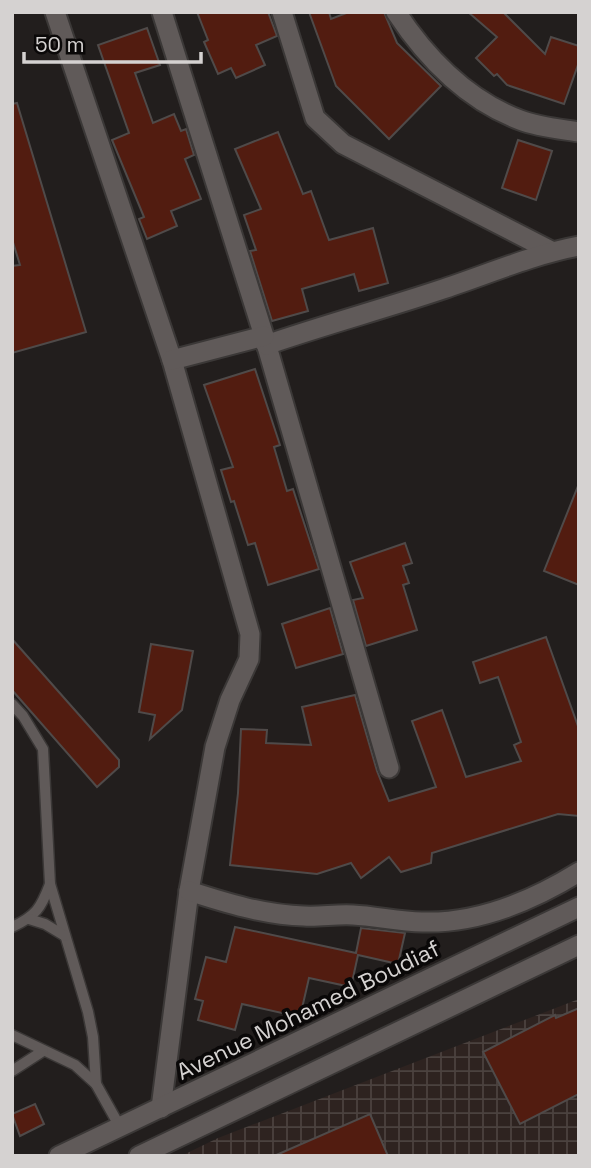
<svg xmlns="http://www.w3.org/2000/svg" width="591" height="1168" viewBox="0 0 591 1168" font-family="'Space Grotesk',sans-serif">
<defs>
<pattern id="industrial-grid" width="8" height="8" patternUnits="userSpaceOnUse" patternTransform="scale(1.75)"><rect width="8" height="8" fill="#2e2320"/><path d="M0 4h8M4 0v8" fill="none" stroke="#4b423f"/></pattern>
</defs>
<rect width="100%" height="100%" fill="#221e1d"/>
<path fill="url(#industrial-grid)" d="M579 999V1156H181L218 1138Z"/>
<g fill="#521c10" stroke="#4f4a49" stroke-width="2">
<path d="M197 12H268L277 36 256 45 265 65 236 78 231 68 218 74 204 42 208 40Z"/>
<path d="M309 12H329L331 19 349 12H384L397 43 441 86 389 139 336 86Z"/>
<path d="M468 12H503L545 54 551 37 579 46V62L564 104 507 85 497 74 494 76 476 58 497 37Z"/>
<path d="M147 28 160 65 135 73 153 123 174 114 181 131 186 129 194 155 185 159 201 199 171 211 177 226 147 239 139 219 144 217 112 140 129 133 98 45Z"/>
<path d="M17 103 86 332 12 353V266L20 265 12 239V104Z"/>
<path d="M278 132 303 194 311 191 329 240 373 228 388 283 359 291 354 274 302 289 308 311 272 321 250 251 256 250 244 215 261 209 235 149Z"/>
<path d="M518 140 552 151 536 200 502 188Z"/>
<path d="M255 369 280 445 274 447 287 491 293 489 319 569 268 585 255 543 248 545 234 501 231 502 221 470 233 467 204 385Z"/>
<path d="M578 486H579V585L544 571Z"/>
<path d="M405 543 412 563 403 566 409 583 403 585 417 630 366 646 353 600 363 598 350 562Z"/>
<path d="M330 608 343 654 296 668 282 624Z"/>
<path d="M546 637 579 729V816L558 814 432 853 431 863 401 872 389 857 361 878 351 863 317 874 230 865 238 793 241 729 267 730 266 743 311 745 302 707 355 695 377 771 389 801 436 787 412 721 442 710 466 777 521 761 514 745 521 742 498 677 480 683 473 662Z"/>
<path d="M12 639 119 760V767L97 787 12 690Z"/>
<path d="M151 644 193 651 182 710 150 739 155 715 139 712Z"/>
<path d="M235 927 356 953 361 928 405 933 398 964 358 955 351 987 309 978 300 1017 242 1004 235 1030 198 1020 203 1001 195 999 206 957 226 962Z"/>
<path d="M579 1008V1094L520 1124 483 1052 555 1015 556 1018Z"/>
<path d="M35 1104 44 1124 20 1136 12 1114Z"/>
<path d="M370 1114 388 1156H274Z"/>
</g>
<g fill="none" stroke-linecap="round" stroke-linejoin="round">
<defs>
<g id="service">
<path d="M12 704 23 716 43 749 50 884C41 908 36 916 12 927"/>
<path d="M50 884 88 1012 93 1037 96 1084"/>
<path d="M29 919 45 924 65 936"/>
<path d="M12 1035 75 1065 96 1084 120 1127"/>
<path d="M12 1071 43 1051"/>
</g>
<g id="minor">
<path d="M55 12 172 360 250 634 249 659 230 700 215 747 189 891 161 1108"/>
<path d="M162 12 264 336 389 768"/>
<path d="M282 12 315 118 343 144 551 251"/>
<path d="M396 12C427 59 467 100 520 120 538 127 560 129 579 132"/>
<path d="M266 345C324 325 383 309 440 290 486 275 531 255 579 246"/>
<path d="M172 360 264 336"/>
<path d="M189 891C226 903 265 915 304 916 320 917 336 914 353 915 376 916 399 922 422 922 478 924 532 901 579 872"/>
</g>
<g id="secondary">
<path d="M59 1156 579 907"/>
<path d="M139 1156 579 945"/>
</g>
</defs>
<use href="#service" stroke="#3b3837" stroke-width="13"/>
<use href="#minor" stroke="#3b3837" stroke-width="23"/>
<use href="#secondary" stroke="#3b3837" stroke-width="23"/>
<use href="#service" stroke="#605a59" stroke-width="10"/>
<use href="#minor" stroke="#605a59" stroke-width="19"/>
<use href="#secondary" stroke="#605a59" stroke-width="19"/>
</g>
<g text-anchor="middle" stroke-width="7" stroke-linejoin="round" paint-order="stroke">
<g font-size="23" fill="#d5d2d1" stroke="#0a0808">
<text transform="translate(308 1010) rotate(-26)" y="8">Avenue Mohamed Boudiaf</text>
</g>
</g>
<rect width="591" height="1168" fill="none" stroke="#d5d2d1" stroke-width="28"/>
<path d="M24 52v10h177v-10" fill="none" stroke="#d5d2d1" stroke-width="3.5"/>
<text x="35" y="52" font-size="21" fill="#d5d2d1" stroke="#0a0808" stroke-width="5" paint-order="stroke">50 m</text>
</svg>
